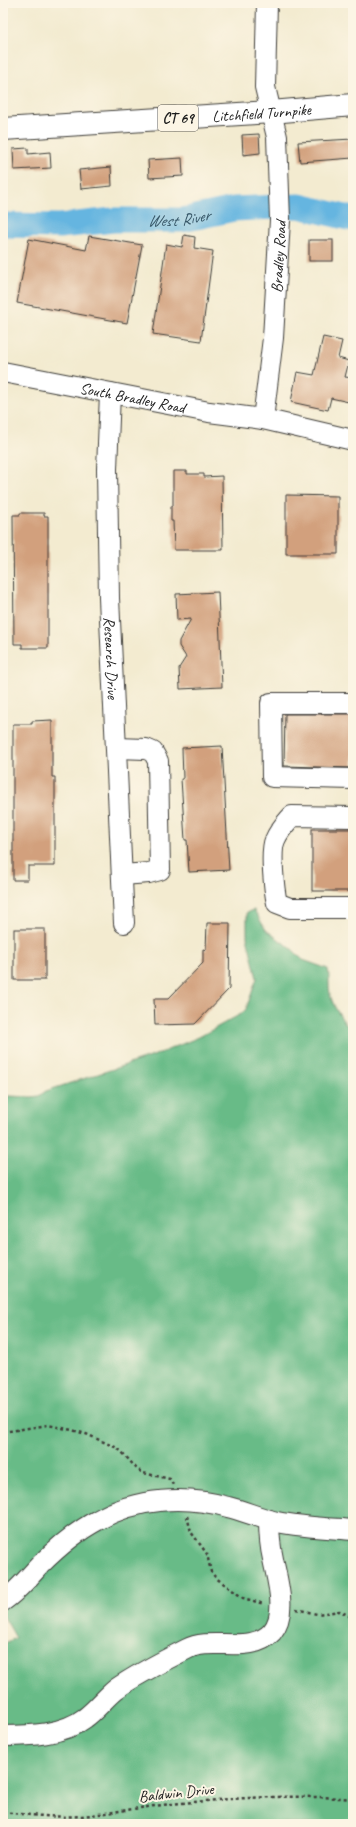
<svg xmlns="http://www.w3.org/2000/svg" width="356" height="1827" viewBox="0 0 356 1827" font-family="Caveat,sans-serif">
<rect width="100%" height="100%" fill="#fcf5e5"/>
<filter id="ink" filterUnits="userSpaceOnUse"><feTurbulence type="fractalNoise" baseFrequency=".025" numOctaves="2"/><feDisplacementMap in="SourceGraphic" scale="8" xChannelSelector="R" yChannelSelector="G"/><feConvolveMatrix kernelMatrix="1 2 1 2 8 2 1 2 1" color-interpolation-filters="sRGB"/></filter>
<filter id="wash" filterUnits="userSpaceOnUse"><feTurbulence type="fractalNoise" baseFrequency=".012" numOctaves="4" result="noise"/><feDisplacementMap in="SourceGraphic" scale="16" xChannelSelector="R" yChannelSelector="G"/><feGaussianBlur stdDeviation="0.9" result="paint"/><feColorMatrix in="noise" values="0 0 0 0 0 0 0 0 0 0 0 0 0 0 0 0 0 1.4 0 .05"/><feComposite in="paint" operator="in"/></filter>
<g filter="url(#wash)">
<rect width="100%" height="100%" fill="#f3ebd0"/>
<path fill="#68bb87" stroke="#426c52" d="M254 910 266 930 292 949 303 960 328 969C330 978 328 986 330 994 332 1004 344 1025 353 1031V1824H3V1644L16 1638 3 1615V1097L9 1096 31 1097 39 1096 46 1091 153 1056 199 1037 241 1014 246 1009 257 978 247 937V912Z"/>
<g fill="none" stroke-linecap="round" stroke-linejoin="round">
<path stroke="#65b5e0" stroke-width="25" id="s1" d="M3 225 60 226 113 220H182L234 209 299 206 353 219"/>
</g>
<g id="blocks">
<g fill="#d2a07d">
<path d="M259 134 260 153 243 155 242 135Z"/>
<path d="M353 139V158L300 162 298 142Z"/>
<path d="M28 148V154L50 152 51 168 14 170 13 149Z"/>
<path d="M182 158 183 176 149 178 148 160Z"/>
<path d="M111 167 112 186 81 189 79 170Z"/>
<path d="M184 235 195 237 194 248 213 251 201 341 153 334 166 244 182 247Z"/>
<path d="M89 236 142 245 127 323 17 303 29 239 86 250Z"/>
<rect x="309" y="240" width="24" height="21"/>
<path d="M323 337 342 341 338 358 349 361 345 377 353 378V403L331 398 328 410 291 402 297 372 314 375Z"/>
<path d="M173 471H187V474H204V477L222 476 223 550H174L173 521H171V506H173Z"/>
<path d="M286 495 338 496V554H286Z"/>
<path d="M20 513H44V516H48V648H22V644H14L13 515H20Z"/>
<path d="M218 592 222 687 180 689 179 668 186 657 179 646V641L191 619 177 620 176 594Z"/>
<path d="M285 714H353V768L284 766Z"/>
<path d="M52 720V777H55V866H28V880H13V724H32V721Z"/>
<path d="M222 746 229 870 189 872 187 840H185L181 779H183L182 748Z"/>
<rect x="312" y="829" width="41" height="62"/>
<path d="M207 923H230L229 989 195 1024 155 1025 154 999H168L203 963V949L206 950Z"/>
<rect x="14" y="929" width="31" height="51"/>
</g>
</g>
</g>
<g filter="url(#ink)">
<use href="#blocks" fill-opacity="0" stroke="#3c3b37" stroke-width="1"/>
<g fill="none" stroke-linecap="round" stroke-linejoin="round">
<defs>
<g id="minor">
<path id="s2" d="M3 372 209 412 263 419 353 440"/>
<path id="s3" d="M110 393 107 469 109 598 124 923"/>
<path id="s4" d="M263 419 273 338 280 220 277 137 265 87 267 3"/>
<path d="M353 703H271L272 777 353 779"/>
<path d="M117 748 146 749 153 752 158 761 160 870 149 873 122 875"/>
<path d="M353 817 292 816C285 824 279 830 275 840 270 851 274 890 277 903L290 908H353"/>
<path d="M3 1601C17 1592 29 1577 40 1565 57 1548 77 1531 98 1520 137 1498 185 1495 228 1507 244 1511 260 1518 277 1522 302 1527 328 1528 353 1530"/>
<path d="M3 1736C29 1736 63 1735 85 1718 96 1710 105 1698 116 1689 137 1674 163 1661 187 1649 212 1636 251 1655 272 1632 288 1613 277 1580 273 1559 270 1546 269 1533 269 1520"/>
</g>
<g id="major">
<path id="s5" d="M3 129 271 112 353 105"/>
</g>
</defs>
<use href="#minor" stroke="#3c3b37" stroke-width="22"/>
<use href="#major" stroke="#3c3b37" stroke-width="24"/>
<g stroke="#3c3b37" stroke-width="2.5" stroke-dasharray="3 3" stroke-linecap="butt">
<path d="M3 1432 48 1425 72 1430 86 1434 115 1447 121 1451 136 1468 143 1473 170 1479 173 1485"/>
<path d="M187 1516 191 1532 207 1554 211 1572 216 1578 243 1598 264 1604"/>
<path d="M296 1609 317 1614 340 1611 353 1618"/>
<path d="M3 1812C29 1815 55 1818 82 1816 112 1813 141 1807 172 1804 232 1798 293 1794 353 1799"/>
</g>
<use href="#minor" stroke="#fff" stroke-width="20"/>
<use href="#major" stroke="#fff" stroke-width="22"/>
</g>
</g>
<g text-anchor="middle" stroke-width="4" stroke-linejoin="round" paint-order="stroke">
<rect fill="#fcf5e5" stroke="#5f5d58" stroke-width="1" x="158" y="105" width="40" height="26" rx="3"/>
<g font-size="15" font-weight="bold" fill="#1c1c1c">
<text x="178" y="123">CT 69</text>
</g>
<g font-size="16" fill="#1c1c1c" stroke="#fcf5e5">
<text dy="6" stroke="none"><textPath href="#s5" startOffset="259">Litchfield Turnpike</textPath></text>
<text dy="6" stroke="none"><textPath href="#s4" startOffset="163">Bradley Road</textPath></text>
<text dy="6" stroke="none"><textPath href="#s2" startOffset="132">South Bradley Road</textPath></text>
<text dy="6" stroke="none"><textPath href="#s3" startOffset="265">Research Drive</textPath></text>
<text transform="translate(176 1792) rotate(-6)" y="6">Baldwin Drive</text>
</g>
<g font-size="17" font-style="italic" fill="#39596a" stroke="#fcf5e5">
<text dy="6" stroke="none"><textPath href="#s1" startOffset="176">West River</textPath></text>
</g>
</g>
<rect width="356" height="1827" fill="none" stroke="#fcf5e5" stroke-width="16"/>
</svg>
